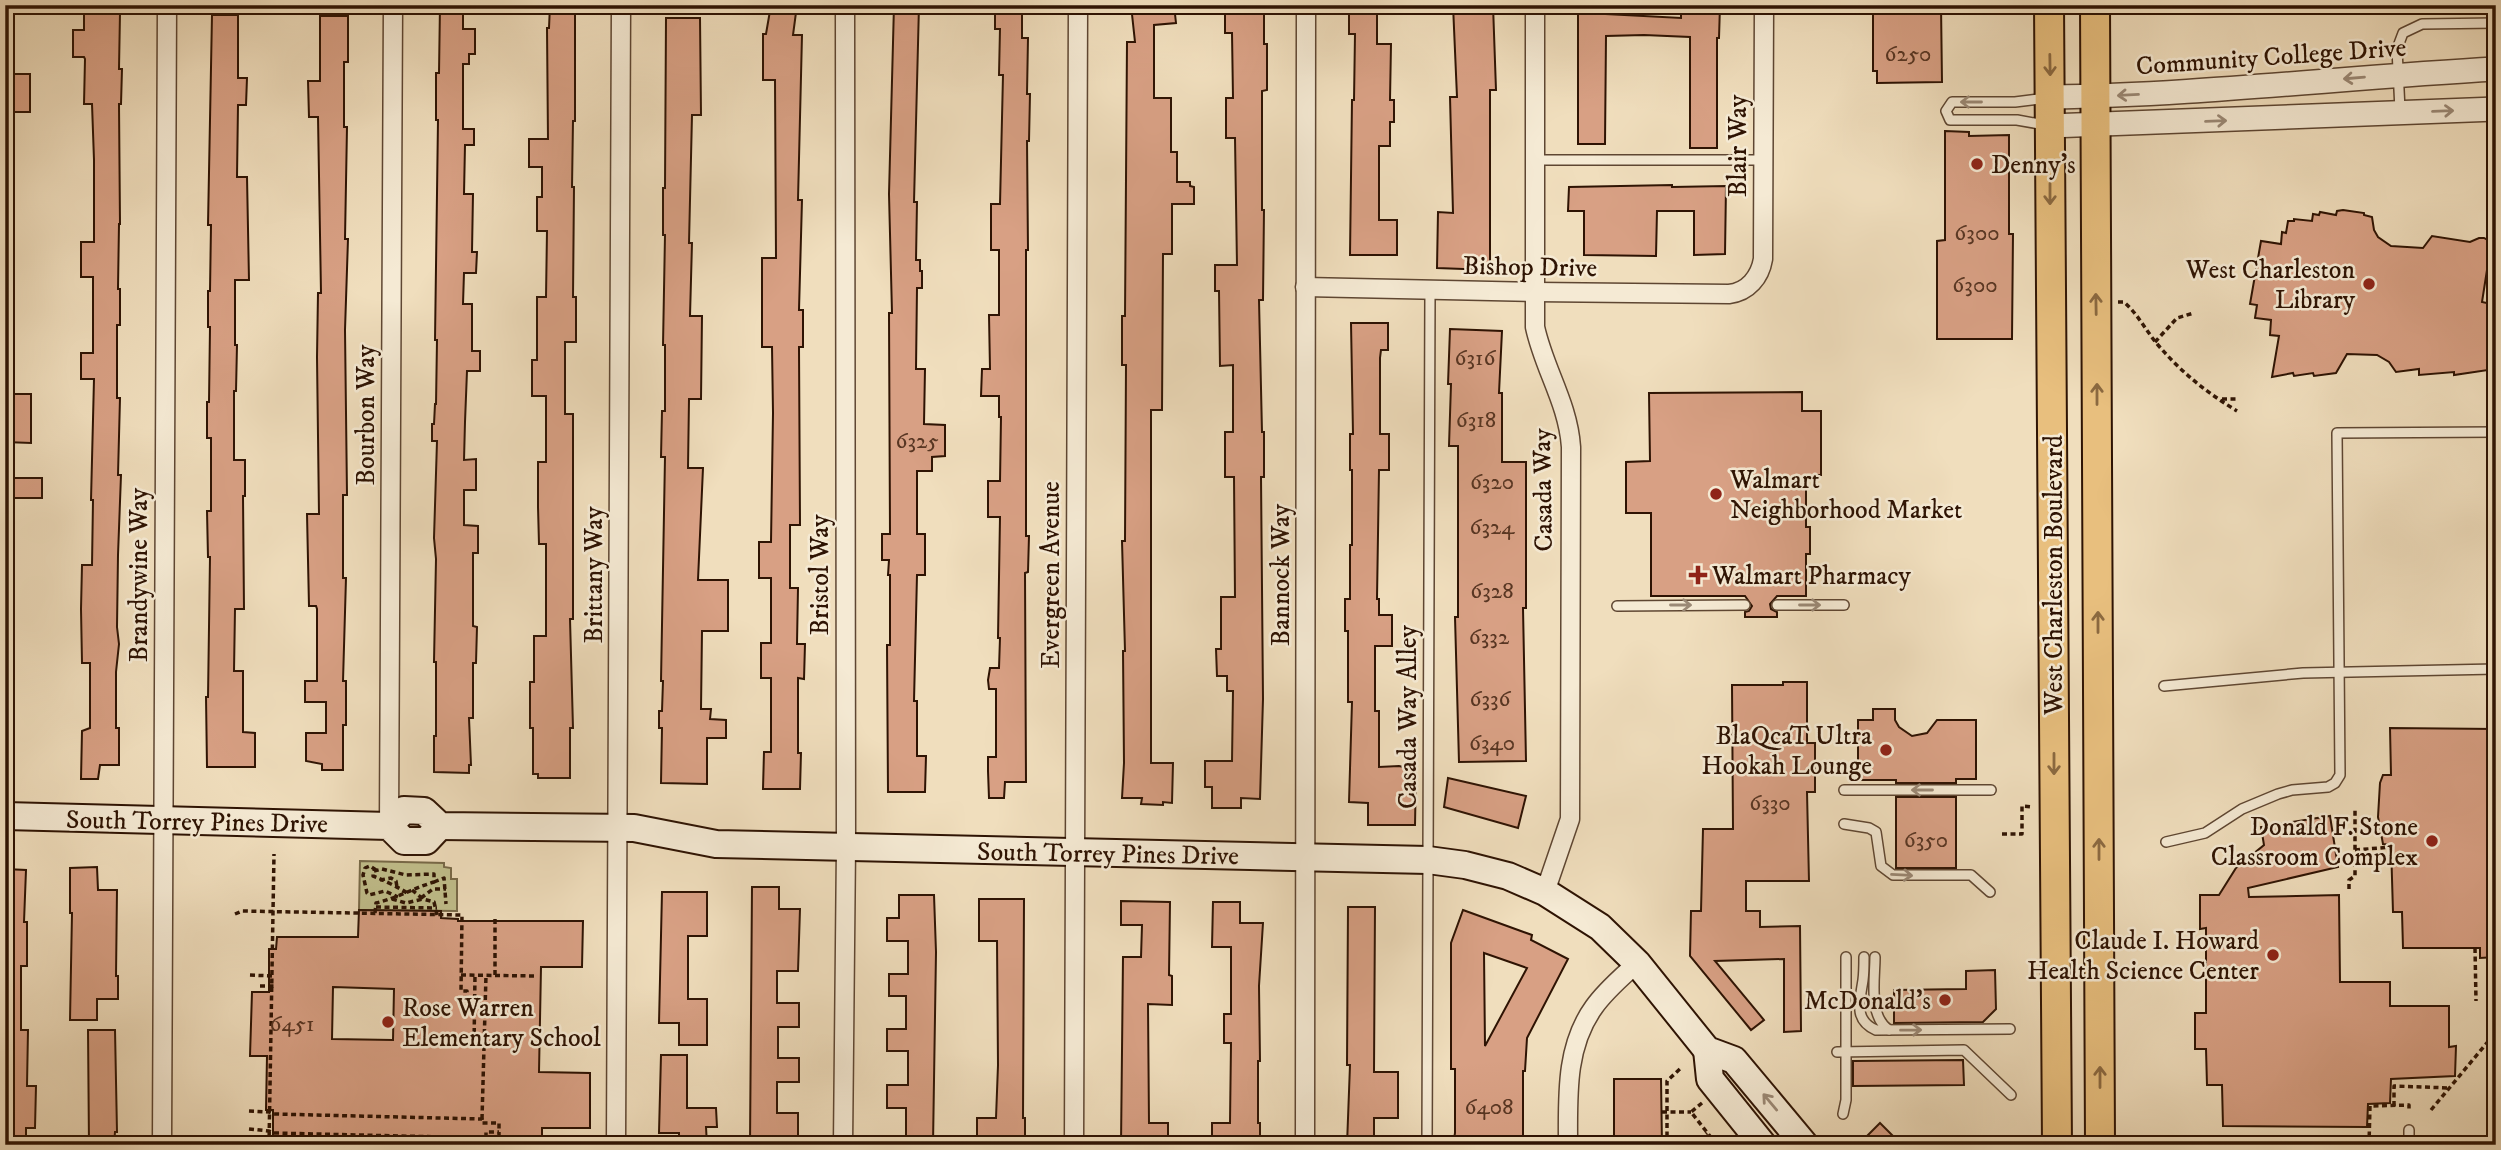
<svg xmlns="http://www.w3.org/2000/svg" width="2501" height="1150" viewBox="0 0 2501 1150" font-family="'IM FELL DW Pica',serif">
<rect width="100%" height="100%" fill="#f0debd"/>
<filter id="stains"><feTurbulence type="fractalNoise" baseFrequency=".00286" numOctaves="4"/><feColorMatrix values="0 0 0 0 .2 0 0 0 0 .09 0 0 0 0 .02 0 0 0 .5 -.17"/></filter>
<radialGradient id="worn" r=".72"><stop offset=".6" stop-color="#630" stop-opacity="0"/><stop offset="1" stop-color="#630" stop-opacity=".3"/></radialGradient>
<path fill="#c1bf8c" stroke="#786948" stroke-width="2" d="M360 861 444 863V867L451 868V879H457V911L359 910Z"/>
<g fill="#d8a084" stroke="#2e1303" stroke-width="2" fill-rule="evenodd">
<path d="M440 5H463V29H475V54H469V64H463V129H474V145H465L464 194H473L472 252H477L476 273H464L463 304H472V351H480V371H467L465 422 464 460 476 459V490H464V525L478 526V553H473V626L477 627 476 663H473V718H469L471 765H469V773L434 772V736H436V662H434L436 559 434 538 437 441H432V424H434L435 404H436L437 340H435L438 120H436V73H439Z"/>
<path d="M550 5H575V121H573L572 187H574L573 297H576V342H565V414H573V619H570L573 728H570V778H538V774H533V728H530V682H534V636H546V544H539L538 507V462H546V396H532V360H537V297H546L547 231H537V197H542V167H529V139H548L547 28H549Z"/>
<path d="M771 5H797L793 35H802L798 200H802L799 310H803V347H799L800 525H790V588H798L797 644H805L804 679 798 678V753H801L800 789H763L764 752H771V678H761V643H771V578H759V542H771L773 413 772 347H762V258H776L775 80H763V34H766Z"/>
<path d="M894 5H919L914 202H917L916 260H920V271H922V288H917L916 369H925L924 424 945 425V456L932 457V471H917V534H925V575H917L914 701H917V756H926L925 792H888L887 645H890V575H888L889 560H882V534H890L889 313H892L889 194Z"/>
<path d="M995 5H1022V38H1028L1027 94H1030L1029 141H1027L1028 250H1026V536H1029L1028 572 1025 573 1026 782H1005L1004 798H989L988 771V757H996V689H989L988 680 990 668H999L1000 638H998L1000 517H988V481H1000L1001 417H999V396H981L982 369H990L989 315H999V250H991V204H1000L1003 75H999L1000 29H995Z"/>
<path d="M1131 5H1174L1176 23 1154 25V98H1171V152H1177V182H1190V186L1194 187V204H1172V254H1163L1162 410H1151V763H1173L1172 803 1163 802V805L1141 804 1142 798H1122L1124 763 1123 651H1125L1122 541H1125L1126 365H1122V316H1125L1127 42H1135Z"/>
<path d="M1225 5H1264V44H1267V90L1262 91V210H1264L1263 300H1259L1262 432H1264V477H1261L1263 699 1260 799 1241 798V808H1212V787H1205V761H1232L1233 691H1227V676H1217L1216 649H1221V597H1235L1234 477H1225V432H1233V365L1220 366 1219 291H1215V265H1237L1235 138H1226V98H1233L1232 33H1225Z"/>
<path d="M1349 5H1377V44H1391L1390 100H1394V122H1390V146H1379V220H1397V255H1350L1352 100H1354L1355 34H1349Z"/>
<path d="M1453 5H1493L1496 90H1490V270L1437 268 1438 212 1453 213 1450 97H1457Z"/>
<path d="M1578 5H1606V14L1681 18V8H1690V5H1720L1719 38H1717V148H1690V37L1644 35 1606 36 1605 144H1578Z"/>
<path d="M1873 5H1941L1942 82 1877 83V71H1873Z"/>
<path d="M84 13H120L119 69H122L121 104H119L120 224H119L118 289H120V325H117V398H120L118 475H121L118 555 117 627 119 644 116 672V728H119V765H100L98 779H81L82 731 90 728V663H82L81 609 82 565H92L93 500H91L94 379H81V353H93V277H81V242H94V160L92 104H84L85 59 84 57H73V30H84Z"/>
<path d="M212 15H238V78H247L246 105H238L237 177H247L249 280H235V345H237L236 391H234V460H245V496H243L244 609H235L234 671H243V732L255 733V767H207L206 697H208L210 557H208L207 511H211V438H207V402H209L210 327H208V291H210L211 225H208Z"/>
<path d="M320 16H348V62H344V127H347L345 239H348L345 330 347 495H343V578H346L343 681H346V725H343V770H322V764L306 761V733H326V702H305V681H317V609L316 606H309L307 514H319L317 357 318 293H321L318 117H309L308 81H320Z"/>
<path d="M666 18H700L701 115H692L689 243H692L690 316H702L701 399H689L688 468H703L698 580H728V631H702L701 709H711L710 719 726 720V738H707V784L661 783 662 728H659V711H662L663 681H661L665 457H661L662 411H665V345H663L665 235H663V188H665Z"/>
<rect x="5" y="74" width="25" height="38"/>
<path d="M1945 131 1969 132V136L2009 135V234H2013L2012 339H1937V241L1945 240Z"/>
<path d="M1672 185V187L1726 186 1725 254 1694 255V211H1657L1656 256 1584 255V211H1568L1569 187Z"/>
<path d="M2343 210 2364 213V215L2372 217 2374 230 2378 237 2391 246 2423 248 2432 236 2470 242 2479 238H2484L2493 243 2496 248V258L2487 270 2482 302 2496 305 2495 369 2454 375V372L2419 375V369L2396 372 2389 362 2377 355 2347 354 2336 373 2314 376 2313 373 2294 376 2293 373 2272 377 2279 336 2270 335 2271 320 2255 318 2257 305 2250 304 2261 241 2281 244 2282 232 2286 233 2288 221H2294V219L2312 221 2313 214 2319 215 2320 212 2336 215 2337 211Z"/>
<path d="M1351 323H1388V350H1381L1380 358V434H1389V470H1379L1377 599H1379V615H1392V646H1375V711H1379V767L1399 766 1416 770 1415 825H1368V803L1349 802 1352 702H1348V631H1345V599H1350V545H1352V470H1350V434H1353Z"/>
<path d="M1450 329 1502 331 1499 393H1502V462H1526V608H1523L1526 761 1459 762 1455 617H1458V446H1449L1451 384H1448Z"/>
<path d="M1802 392V411H1821V475H1806V527H1810V554H1806V596H1777L1770 604 1771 609 1777 612V617H1745V612L1749 611 1752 606 1745 596H1651V513H1626V462L1650 461 1649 393Z"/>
<path d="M5 394H31V443L5 442Z"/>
<rect x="5" y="478" width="37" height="20"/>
<path d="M1783 682H1807V743H1815V792H1807L1809 881H1746V911H1760V927L1800 926 1801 1031 1784 1032V959L1715 961 1764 1020 1751 1030 1690 956 1691 911H1701L1703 829H1733L1732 685H1783Z"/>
<path d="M1873 709H1895V720L1899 727 1912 736 1927 733 1937 720H1976V779H1956V783H1896V780H1858V720H1873Z"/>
<path d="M2390 728 2496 729V837H2491V878H2496V957L2480 958V948H2403L2402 912H2393L2391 845 2383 844 2378 817 2380 783 2383 775H2391Z"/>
<path d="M1448 778 1526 796 1518 828 1444 807Z"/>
<rect x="1896" y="797" width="60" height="71"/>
<path d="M2330 816 2338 867 2248 888 2249 897 2339 895 2340 982H2390V1006H2449V1047L2456 1046 2455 1076 2391 1079 2390 1103 2368 1104 2367 1127 2223 1126 2222 1085H2207L2206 1049H2195V1013H2206V928L2200 929V895H2219L2236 868 2264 845 2261 827Z"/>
<path d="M97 867 98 890H117L116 976H118V999H97V1020H70L72 913H70V868Z"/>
<path d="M5 869 26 870 24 922H27V966H21V1030H28L27 1086H36L35 1128H26V1145H5Z"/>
<path d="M752 887H779V909H800L798 971H777V1003H799V1027H778V1058H799V1082H777V1113H798V1137H777V1145H750Z"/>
<path d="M662 892H707V936H688V999H707V1045H679V1023H659Z"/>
<path d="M899 895H934L936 952 933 1145H906V1108H887V1085H908V1051H887V1029H906V996H889V974H908V941H887V918H899Z"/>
<path d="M979 899H1024L1023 1118H1025V1142L977 1145V1118H996L998 1065 997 941H979Z"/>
<path d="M1121 901 1170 902 1169 975 1172 976V1005L1148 1004 1149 1123H1168V1145H1121L1123 957H1141L1142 925H1121Z"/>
<path d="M1213 902H1240V923H1263L1259 986 1260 1061H1258V1123H1260V1145H1212V1123H1230L1231 1043H1224V1014H1231V947H1212Z"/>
<path d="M1348 907H1375L1374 1072H1398V1118H1374V1145H1347L1350 1065H1347Z"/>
<path d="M359 910 441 911V918L458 919V921H583L582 967H541L539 1072 590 1073V1128H542V1145H273V1110H266L267 1056H250L252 992H269V949H276L277 937H358ZM333 987 394 989 393 1040 332 1039Z"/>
<path d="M1463 910 1532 935 1531 940 1568 959 1527 1038 1525 1071H1523V1145H1453L1455 1133V1069H1451V943ZM1484 953 1527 968 1485 1046Z"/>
<path d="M1995 970 1996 1009 1983 1022 1894 1023V990L1966 989V971Z"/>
<path d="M88 1030H115L117 1132H115L114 1145H89Z"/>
<path d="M661 1055H687V1108H716L717 1127H706L707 1145H679V1133H659Z"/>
<path d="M1963 1060 1964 1085 1853 1086V1061Z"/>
<path d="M1614 1079H1661L1662 1145H1614Z"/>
<path d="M1880 1123 1902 1145H1858Z"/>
</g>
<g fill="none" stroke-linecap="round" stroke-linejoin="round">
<defs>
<g id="service">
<path d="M2400 110 2397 49 2403 33 2422 24 2496 23"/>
<path d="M2045 125 2017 120H1950L1946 111 1952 102H2015L2047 98"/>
<path d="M1535 160H1764"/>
<path d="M1777 605H1844"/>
<path d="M1617 606 1745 605"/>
<path d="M2164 686 2303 673 2496 669"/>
<path d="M1844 790H1991"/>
<path d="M1844 824 1869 828 1876 832 1881 866 1893 875H1971L1990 892"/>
<path d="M2166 842 2205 833 2242 809 2278 794 2292 790 2328 787 2335 783 2340 775 2337 433 2496 432"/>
<path d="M1864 957C1864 965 1864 973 1863 980 1860 1001 1853 1020 1876 1030L2010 1029"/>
<path d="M1875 957C1875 979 1868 1016 1889 1030"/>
<path d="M1837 1052 1964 1050 2011 1095"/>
<path d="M1843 1114 1846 1100V957"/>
<path d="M1427 1145 1430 290"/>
<path d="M2409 1145V1130"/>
</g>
<g id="minor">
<path d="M1535 5V327C1544 369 1568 403 1571 447L1570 819 1545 892"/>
<path d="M1305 287 1535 292 1729 294C1748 292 1760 277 1763 259L1764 5"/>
<path d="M389 826 393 5"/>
<path d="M162 1145 167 5"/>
<path d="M616 1145 621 5"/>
<path d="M843 1145 846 846 845 5"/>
<path d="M1074 1145 1078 5"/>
<path d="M1305 1145 1306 5"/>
<path d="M1568 1145C1568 1097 1565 1047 1594 1007 1606 990 1622 977 1637 963"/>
</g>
<g id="tertiary">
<path d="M2050 97C2199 95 2347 77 2496 69"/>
<path d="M2050 126 2496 109"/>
</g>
<g id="secondary">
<path d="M5 816 389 826 404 841H426L440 826"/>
<path d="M389 826 404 810 424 811 440 826 634 828 716 844 1428 860 1465 865 1508 876 1545 892 1600 927 1637 963 1707 1050 1734 1060 1805 1145"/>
<path d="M1707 1050 1710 1079 1763 1145"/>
</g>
<g id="primary">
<path d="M2049 5 2057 1145"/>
<path d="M2095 5 2100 1145"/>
</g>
</defs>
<use href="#service" stroke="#5e4632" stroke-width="12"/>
<use href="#minor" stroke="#5e4632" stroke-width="21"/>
<use href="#tertiary" stroke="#5e4632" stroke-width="26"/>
<use href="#secondary" stroke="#2e1303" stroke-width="30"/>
<use href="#primary" stroke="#2e1303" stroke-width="32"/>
<g stroke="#2e1303" stroke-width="3.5" stroke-dasharray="5 3.5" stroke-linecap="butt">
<path d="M2118 302H2124C2138 314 2146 331 2158 345 2182 373 2206 392 2237 411"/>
<path d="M2155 342 2177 318 2194 313"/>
<path d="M2222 399H2238"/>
<path d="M2002 834H2022V806L2032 807"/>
<path d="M2355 850 2391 847"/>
<path d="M376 870 370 866 365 868 363 875 367 893 369 895 385 891 398 897"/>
<path d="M380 880 391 878 396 881 397 887"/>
<path d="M434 882 444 878 446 904"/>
<path d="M2349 889V880L2355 876V810"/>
<path d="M412 890 423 899 434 902 437 915"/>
<path d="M421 898 433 889H446"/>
<path d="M392 899 406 903 423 899"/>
<path d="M376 907 437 908"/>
<path d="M375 913 376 903C397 898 414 888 434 882V874L406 875 382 869 374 871 373 876C379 878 402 889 407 893"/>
<path d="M235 914 242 911 462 915 461 991H467V1005H475"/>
<path d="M2475 948 2476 1001"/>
<path d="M250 975 272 976"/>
<path d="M461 975 537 976"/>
<path d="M495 975V916"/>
<path d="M260 986H276"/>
<path d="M453 1045 474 1046 475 975"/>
<path d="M1702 1103 1691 1112 1717 1145"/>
<path d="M2394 1106V1086L2450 1088"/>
<path d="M2431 1110 2496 1032"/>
<path d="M249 1111 269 1112 274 1114 482 1119V1123H499V1145"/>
<path d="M1662 1112H1691"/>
<path d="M482 1119 486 975"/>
<path d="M249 1129 269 1131 274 1133 486 1138V1132H499"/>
<path d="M269 1145 274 854"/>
<path d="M1667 1145V1081L1681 1068"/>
<path d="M1693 1145 1707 1133"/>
<path d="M2369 1145 2370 1106 2409 1105V1109"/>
</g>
<use href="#service" stroke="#f5ead4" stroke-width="9"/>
<use href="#minor" stroke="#f5ead4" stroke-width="18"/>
<use href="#tertiary" stroke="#f5ead4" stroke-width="23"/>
<use href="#secondary" stroke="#f5ead4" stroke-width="26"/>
<use href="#primary" stroke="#e8bf7e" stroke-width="28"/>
</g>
<defs><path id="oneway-shaft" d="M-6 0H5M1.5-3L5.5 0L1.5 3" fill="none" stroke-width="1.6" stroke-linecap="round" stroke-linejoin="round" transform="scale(1.75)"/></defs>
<g stroke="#8b6940">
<use href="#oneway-shaft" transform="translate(2050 65) rotate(89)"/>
<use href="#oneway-shaft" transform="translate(2050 194) rotate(90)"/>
<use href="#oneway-shaft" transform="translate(2096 304) rotate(-91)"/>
<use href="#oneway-shaft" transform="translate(2097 394) rotate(-90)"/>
<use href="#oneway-shaft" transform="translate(2098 622) rotate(-90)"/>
<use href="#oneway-shaft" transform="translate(2054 764) rotate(90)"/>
<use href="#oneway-shaft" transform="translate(2099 849) rotate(-90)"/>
<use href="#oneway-shaft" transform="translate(2100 1077) rotate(-90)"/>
</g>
<g stroke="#9b8976">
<use href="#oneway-shaft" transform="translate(2354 78) rotate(175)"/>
<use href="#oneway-shaft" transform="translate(2128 95) rotate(177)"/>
<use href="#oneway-shaft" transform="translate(1971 102) rotate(180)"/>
<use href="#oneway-shaft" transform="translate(2443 111) rotate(-2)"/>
<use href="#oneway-shaft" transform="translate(2216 121) rotate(-2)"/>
<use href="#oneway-shaft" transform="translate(1681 605)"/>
<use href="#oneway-shaft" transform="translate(1810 605)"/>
<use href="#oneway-shaft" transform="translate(1922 790) rotate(-180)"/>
<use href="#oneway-shaft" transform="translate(1902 875) rotate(3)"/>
<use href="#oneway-shaft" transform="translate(1911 1030) rotate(-1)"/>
<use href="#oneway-shaft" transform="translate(1770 1102) rotate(-130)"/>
</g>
<g fill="#8f2418" stroke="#f5ead4" stroke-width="2.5">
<circle cx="1977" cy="164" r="7"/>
<circle cx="2369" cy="284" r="7"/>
<circle cx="1716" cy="494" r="7"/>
<path d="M1694.5 564.5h7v7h7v7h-7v7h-7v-7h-7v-7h7z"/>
<circle cx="1886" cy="750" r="7"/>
<circle cx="2432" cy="841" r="7"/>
<circle cx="2273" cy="955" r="7"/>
<circle cx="1945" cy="1000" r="7"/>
<circle cx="388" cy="1022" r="7"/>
</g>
<g text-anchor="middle" stroke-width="5" stroke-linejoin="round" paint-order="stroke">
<g font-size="23" fill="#583623">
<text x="1908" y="61">6250</text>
<text x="1977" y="240">6300</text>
<text x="1975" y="292">6300</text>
<text x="1475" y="365">6316</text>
<text x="1476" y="427">6318</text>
<text x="917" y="448">6325</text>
<text x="1492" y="489">6320</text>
<text x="1492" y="534">6324</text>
<text x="1492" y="598">6328</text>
<text x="1489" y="644">6332</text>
<text x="1490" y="706">6336</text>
<text x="1492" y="750">6340</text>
<text x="1770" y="810">6330</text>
<text x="1926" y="847">6350</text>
<text x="292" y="1031">6451</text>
<text x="1489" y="1114">6408</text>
</g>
<g font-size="26" fill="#2e1303" stroke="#f5ead4">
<text transform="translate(2271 56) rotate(-4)" y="9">Community College Drive</text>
<text transform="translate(1737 146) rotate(-90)" y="9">Blair Way</text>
<text transform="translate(1530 266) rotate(1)" y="9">Bishop Drive</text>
<text transform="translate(365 415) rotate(-90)" y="9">Bourbon Way</text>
<text transform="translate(1542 490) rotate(-91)" y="9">Casada Way</text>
<text transform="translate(138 575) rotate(-90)" y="9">Brandywine Way</text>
<text transform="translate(593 575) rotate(-90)" y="9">Brittany Way</text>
<text transform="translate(819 575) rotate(-90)" y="9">Bristol Way</text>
<text transform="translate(1050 575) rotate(-90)" y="9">Evergreen Avenue</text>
<text transform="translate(1280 575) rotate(-90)" y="9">Bannock Way</text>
<text transform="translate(2053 575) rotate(-90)" y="9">West Charleston Boulevard</text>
<text transform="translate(1407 717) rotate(-90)" y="9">Casada Way Alley</text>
<text transform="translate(197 821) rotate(1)" y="9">South Torrey Pines Drive</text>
<text transform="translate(1108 853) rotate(1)" y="9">South Torrey Pines Drive</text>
</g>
<g font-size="26" fill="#2e1303" stroke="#f5ead4" text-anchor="end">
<text x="1991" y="173" text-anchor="start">Denny's</text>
<text x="2355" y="278">West Charleston<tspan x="2355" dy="30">Library</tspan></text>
<text x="1730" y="488" text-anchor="start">Walmart<tspan x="1730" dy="30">Neighborhood Market</tspan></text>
<text x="1712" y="584" text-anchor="start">Walmart Pharmacy</text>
<text x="1872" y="744">BlaQcaT Ultra<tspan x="1872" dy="30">Hookah Lounge</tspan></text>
<text x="2418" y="835">Donald F. Stone<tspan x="2418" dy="30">Classroom Complex</tspan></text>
<text x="2259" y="949">Claude I. Howard<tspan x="2259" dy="30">Health Science Center</tspan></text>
<text x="1931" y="1009">McDonald's</text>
<text x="402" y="1016" text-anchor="start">Rose Warren<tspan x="402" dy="30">Elementary School</tspan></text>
</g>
</g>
<rect width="2501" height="1150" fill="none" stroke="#f0debd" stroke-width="28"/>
<rect x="7" y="7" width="2487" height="1136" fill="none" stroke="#2e1303" stroke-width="3.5"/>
<rect x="14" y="14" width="2473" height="1122" fill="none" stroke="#2e1303" stroke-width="2"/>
<rect width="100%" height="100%" filter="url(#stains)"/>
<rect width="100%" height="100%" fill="url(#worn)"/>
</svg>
